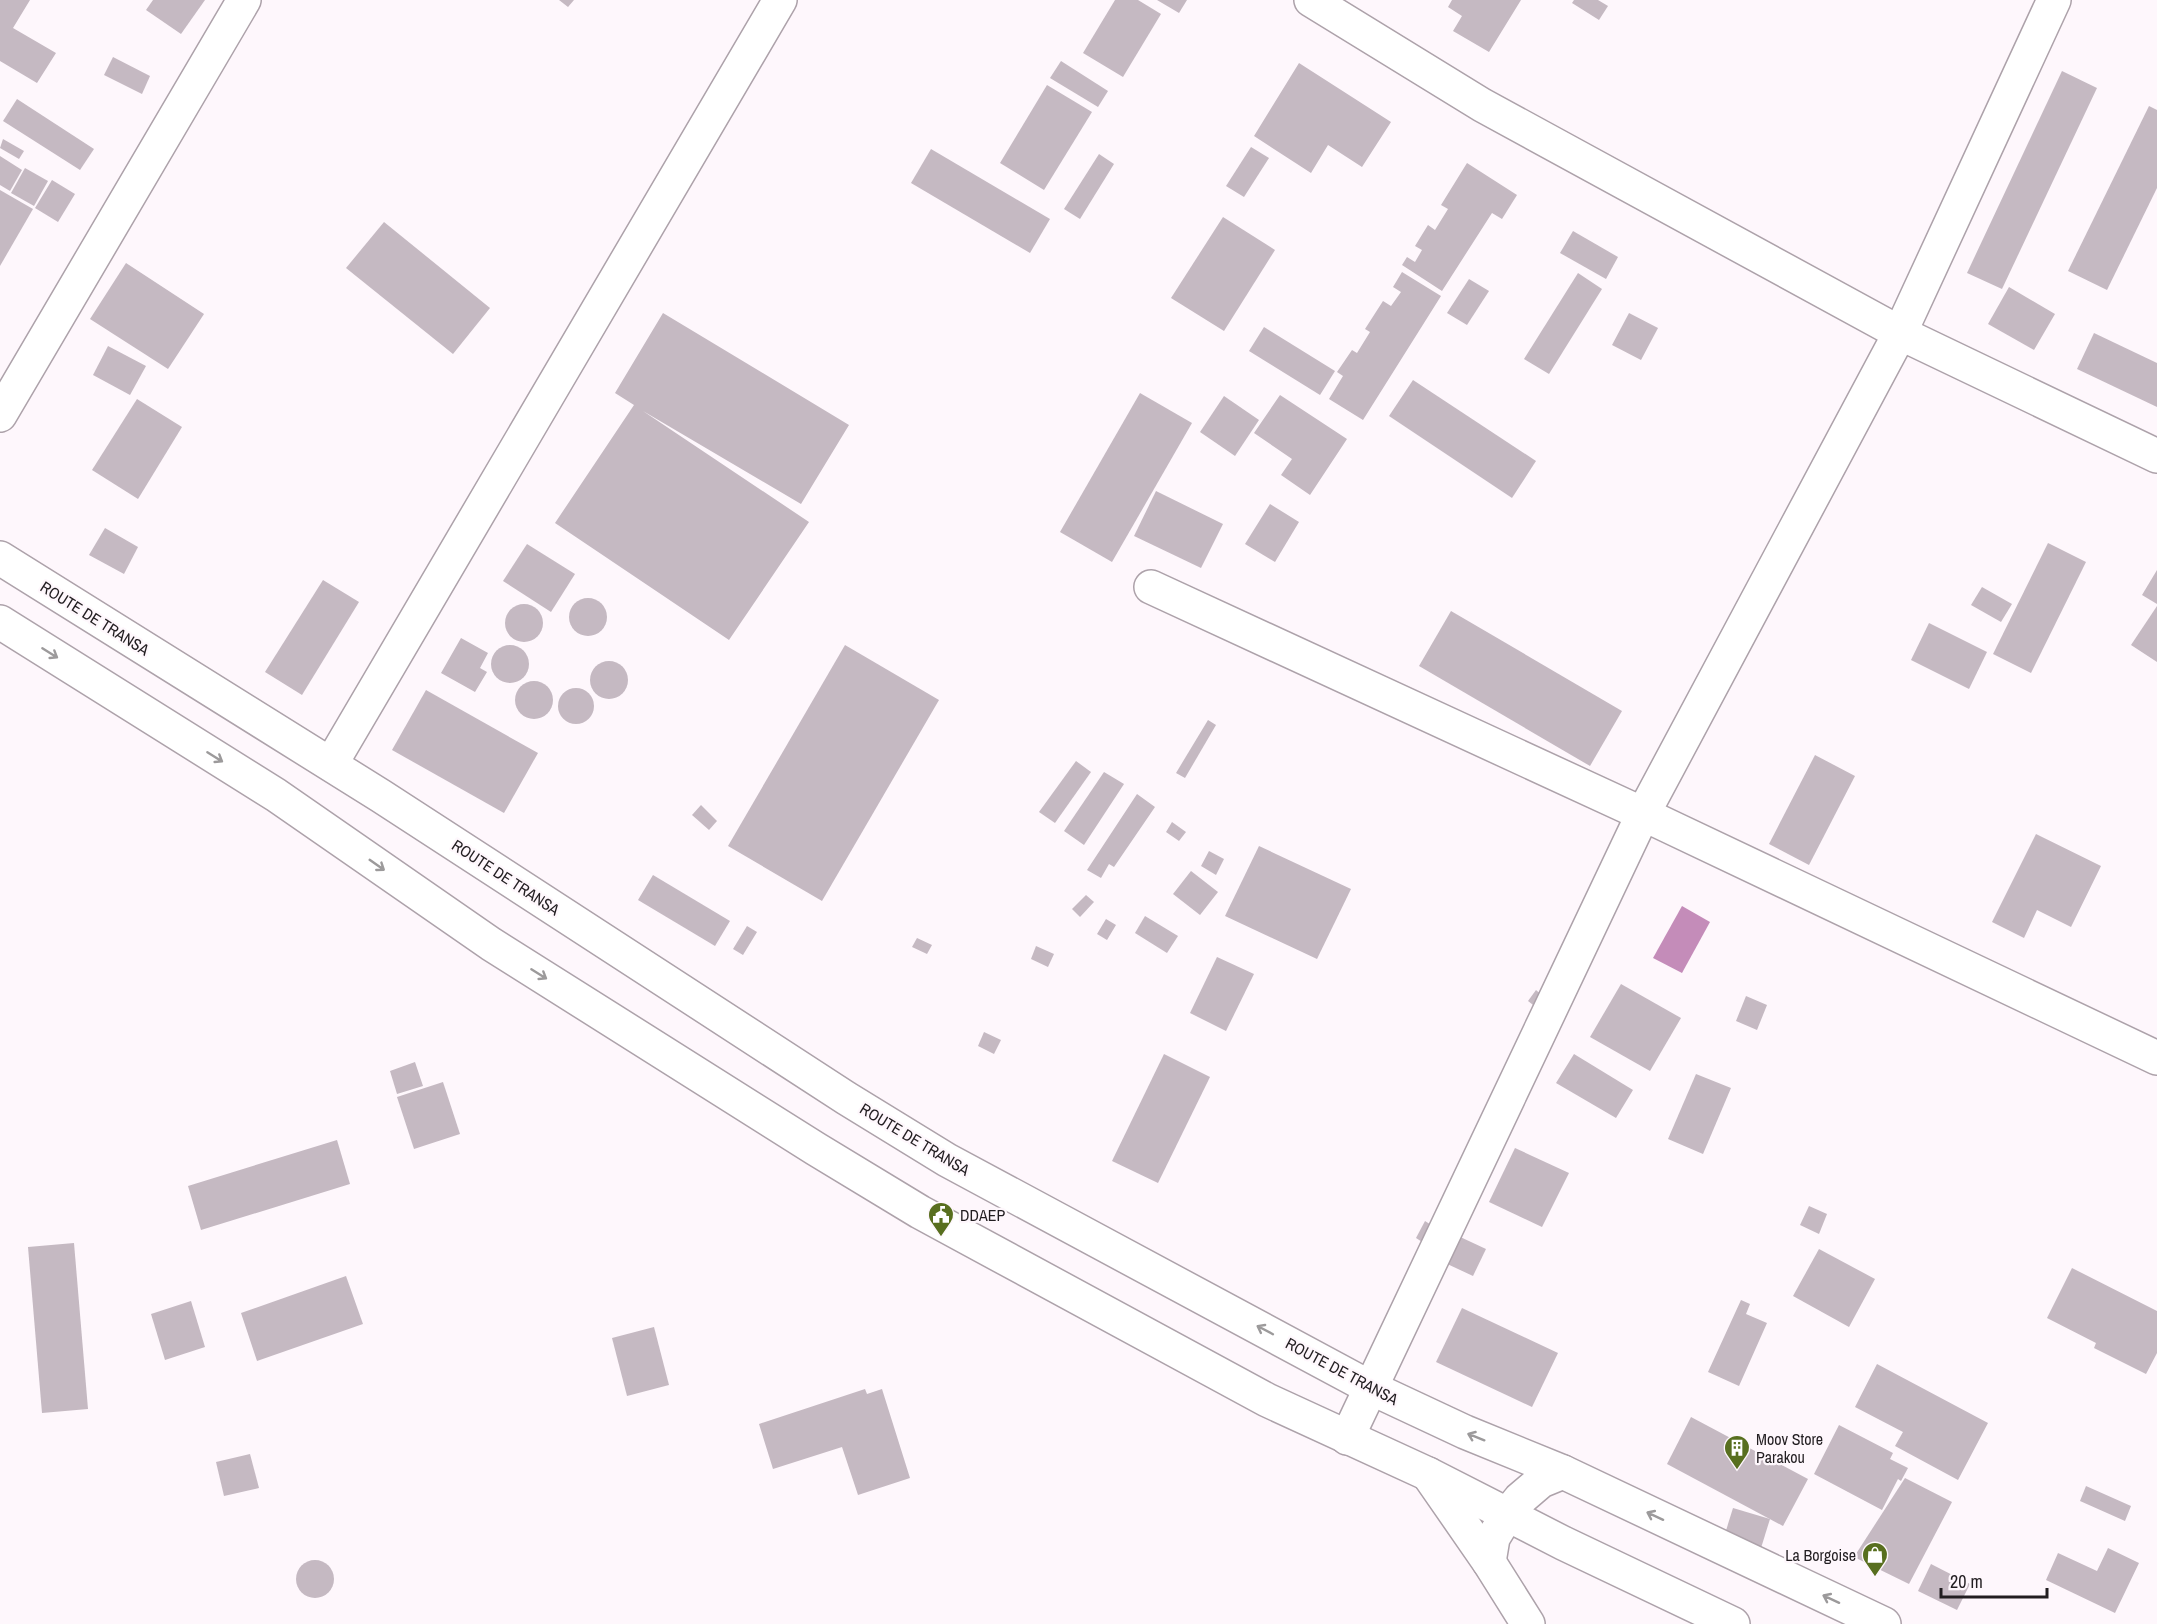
<svg xmlns="http://www.w3.org/2000/svg" width="2157" height="1624" viewBox="0 0 2157 1624" font-family="'Archivo Narrow',sans-serif">
<rect width="100%" height="100%" fill="#fef7fc"/>
<path fill="#c48cb9" d="M1682 906 1710 922 1682 973 1653 958Z"/>
<g fill="#c5b9c2">
<path d="M0 0H30L13 28 56 53 37 83 0 61Z"/>
<path d="M153 0H205L181 34 146 10Z"/>
<path d="M559 0H574L568 7Z"/>
<path d="M1115 0H1138L1161 14 1123 77 1083 53Z"/>
<path d="M1157 0H1187L1179 13Z"/>
<path d="M1452 0H1521L1489 52 1453 31 1462 16 1448 7Z"/>
<path d="M1574 0H1598L1608 6 1599 20 1572 3Z"/>
<path d="M113 57 150 76 142 94 104 75Z"/>
<path d="M1061 61 1108 91 1098 107 1050 78Z"/>
<path d="M1299 63 1391 122 1362 167 1328 145 1311 173 1254 136Z"/>
<path d="M2062 71 2097 88 2002 289 1967 273Z"/>
<path d="M1047 85 1092 112 1044 190 1000 163Z"/>
<path d="M17 99 94 149 80 170 3 121Z"/>
<path d="M2149 106 2157 110V188L2107 290 2068 271Z"/>
<path d="M3 139 24 151 19 159 0 148Z"/>
<path d="M1251 147 1269 158 1244 197 1226 186Z"/>
<path d="M931 149 1050 219 1030 253 911 183Z"/>
<path d="M1099 154 1114 164 1080 219 1064 209Z"/>
<path d="M0 156 22 170 10 191 0 185Z"/>
<path d="M1467 163 1517 195 1502 219 1492 213 1442 291 1402 265 1407 257 1415 262 1422 250 1415 246 1428 225 1435 230 1448 209 1441 205Z"/>
<path d="M25 168 48 181 34 206 11 193Z"/>
<path d="M52 180 75 194 58 222 35 208Z"/>
<path d="M0 190 33 209 0 266Z"/>
<path d="M1223 217 1275 250 1224 331 1171 298Z"/>
<path d="M384 222 490 308 453 354 346 268Z"/>
<path d="M1573 231 1618 257 1606 279 1560 253Z"/>
<path d="M126 263 204 314 168 369 90 319Z"/>
<path d="M1402 272 1441 296 1363 420 1329 399 1343 376 1337 372 1352 350 1357 353 1370 332 1365 329 1383 301 1391 306 1401 292 1393 287Z"/>
<path d="M1578 273 1602 289 1549 374 1524 359Z"/>
<path d="M1469 279 1489 291 1467 325 1447 313Z"/>
<path d="M2009 287 2055 314 2034 350 1988 324Z"/>
<path d="M663 313 849 425 801 504 643 411 809 522 729 640 555 523 634 405 615 393Z"/>
<path d="M1629 313 1658 328 1641 360 1612 345Z"/>
<path d="M1264 327 1335 371 1320 395 1249 351Z"/>
<path d="M2094 333 2157 363V407L2077 369Z"/>
<path d="M108 346 146 366 130 395 93 375Z"/>
<path d="M1413 380 1536 461 1512 498 1389 416Z"/>
<path d="M1140 393 1192 423 1112 562 1060 532Z"/>
<path d="M1280 395 1347 439 1310 495 1281 475 1292 459 1254 433Z"/>
<path d="M1224 396 1259 420 1235 456 1200 432Z"/>
<path d="M137 399 182 427 138 499 92 470Z"/>
<path d="M1156 491 1223 524 1201 568 1134 536Z"/>
<path d="M1270 504 1299 522 1275 562 1245 544Z"/>
<path d="M105 528 138 547 124 574 89 555Z"/>
<path d="M2048 543 2086 562 2031 673 1993 654Z"/>
<path d="M527 544 575 574 551 612 503 581Z"/>
<path d="M2157 570V604L2142 595Z"/>
<path d="M323 580 359 602 302 695 265 672Z"/>
<path d="M1982 587 2012 604 2001 622 1971 605Z"/>
<circle cx="588" cy="617" r="19"/>
<circle cx="524" cy="623" r="19"/>
<path d="M2157 606V662L2131 645Z"/>
<path d="M1451 611 1622 711 1590 766 1419 666Z"/>
<path d="M1929 623 1987 652 1969 689 1911 660Z"/>
<path d="M461 638 488 653 480 668 487 672 475 692 441 673Z"/>
<path d="M845 645 939 700 822 901 728 846Z"/>
<circle cx="510" cy="664" r="19"/>
<circle cx="609" cy="680" r="19"/>
<circle cx="534" cy="700" r="19"/>
<circle cx="576" cy="706" r="18"/>
<path d="M426 690 538 753 504 813 392 750Z"/>
<path d="M1208 720 1216 725 1185 778 1176 773Z"/>
<path d="M1815 755 1855 776 1809 865 1769 844Z"/>
<path d="M1076 761 1091 772 1055 823 1039 812Z"/>
<path d="M1104 772 1124 784 1084 845 1064 831Z"/>
<path d="M1137 794 1155 807 1114 867 1109 864 1101 878 1087 870Z"/>
<path d="M701 805 717 821 709 830 692 815Z"/>
<path d="M1172 822 1186 832 1179 841 1166 832Z"/>
<path d="M2036 834 2101 866 2071 927 2037 910 2024 938 1992 922Z"/>
<path d="M1259 846 1351 889 1317 959 1225 916Z"/>
<path d="M1209 851 1224 859 1216 875 1201 866Z"/>
<path d="M1191 871 1218 892 1200 915 1173 894Z"/>
<path d="M653 875 730 921 715 946 638 900Z"/>
<path d="M1086 895 1094 902 1080 917 1072 909Z"/>
<path d="M1145 916 1178 936 1167 953 1135 933Z"/>
<path d="M1106 919 1116 925 1107 940 1097 934Z"/>
<path d="M747 926 757 932 743 955 733 949Z"/>
<path d="M917 938 932 945 927 954 912 947Z"/>
<path d="M1036 946 1054 954 1048 967 1031 959Z"/>
<path d="M1217 957 1254 974 1226 1031 1190 1013Z"/>
<path d="M1621 984 1681 1018 1650 1071 1590 1037Z"/>
<path d="M1536 990 1545 998 1537 1008 1528 1001Z"/>
<path d="M1746 996 1767 1005 1757 1030 1736 1021Z"/>
<path d="M984 1032 1001 1040 994 1054 978 1046Z"/>
<path d="M1164 1054 1210 1077 1158 1183 1112 1161Z"/>
<path d="M1574 1054 1633 1090 1616 1118 1556 1083Z"/>
<path d="M415 1062 423 1086 397 1094 390 1071Z"/>
<path d="M1696 1074 1731 1088 1703 1154 1668 1139Z"/>
<path d="M443 1082 460 1134 414 1149 397 1097Z"/>
<path d="M337 1140 350 1184 201 1230 188 1186Z"/>
<path d="M1515 1148 1569 1173 1542 1227 1489 1202Z"/>
<path d="M1809 1206 1827 1214 1819 1234 1800 1225Z"/>
<path d="M1425 1221 1436 1228 1427 1245 1416 1238Z"/>
<path d="M1456 1235 1486 1249 1473 1276 1443 1262Z"/>
<path d="M74 1243 88 1409 42 1413 28 1247Z"/>
<path d="M1819 1249 1875 1279 1849 1327 1793 1296Z"/>
<path d="M2072 1268 2157 1311V1353L2146 1374 2094 1348 2096 1343 2047 1318Z"/>
<path d="M346 1276 363 1324 257 1361 241 1313Z"/>
<path d="M1741 1300 1750 1304 1746 1314 1767 1323 1739 1386 1708 1372Z"/>
<path d="M191 1301 205 1347 165 1360 151 1314Z"/>
<path d="M1462 1308 1558 1353 1532 1407 1436 1362Z"/>
<path d="M654 1327 669 1385 627 1396 612 1338Z"/>
<path d="M1877 1364 1988 1423 1958 1480 1895 1446 1903 1432 1855 1407Z"/>
<path d="M865 1389 867 1394 882 1389 910 1478 858 1495 842 1447 773 1469 759 1424Z"/>
<path d="M1691 1417 1808 1479 1783 1526 1667 1464Z"/>
<path d="M1839 1425 1893 1453 1890 1459 1908 1468 1901 1481 1898 1479 1882 1510 1814 1474Z"/>
<path d="M250 1454 259 1488 224 1496 216 1462Z"/>
<path d="M1905 1478 1952 1502 1909 1584 1854 1557Z"/>
<path d="M2086 1486 2131 1506 2125 1521 2080 1501Z"/>
<path d="M1733 1508 1770 1519 1761 1548 1724 1537Z"/>
<path d="M2108 1548 2139 1563 2115 1613 2046 1580 2058 1553 2097 1571Z"/>
<circle cx="315" cy="1579" r="19"/>
<path d="M1931 1564 1970 1584 1957 1610 1918 1591Z"/>
</g>
<g fill="none" stroke-linecap="round" stroke-linejoin="round">
<defs>
<g id="minor">
<path d="M1311 0 1482 105 1900 333 2157 456"/>
<path d="M0 415 244 0"/>
<path d="M1151 587 1643 814 2157 1058"/>
<path d="M331 764 780 0"/>
<path d="M1347 1438 1643 814 1900 333 2054 0"/>
<path d="M1428 1474 1489 1562 1528 1624"/>
<path d="M1489 1562 1493 1538 1507 1515 1520 1499 1541 1481 1563 1472"/>
</g>
<g id="major">
<path d="M0 558 381 796 846 1098 947 1160 1371 1388 1465 1432 1563 1472 1884 1624"/>
<path d="M0 622 276 795 491 944 816 1149 920 1212 1267 1400 1428 1474 1563 1543 1733 1624"/>
</g>
</defs>
<use href="#minor" stroke="#ada2aa" stroke-width="36"/>
<use href="#major" stroke="#ada2aa" stroke-width="36"/>
<use href="#minor" stroke="#fff" stroke-width="33"/>
<use href="#major" stroke="#fff" stroke-width="33"/>
</g>
<defs><path id="oneway-shaft" d="M-6 0H5M1.5-3L5.5 0L1.5 3" fill="none" stroke-width="1.6" stroke-linecap="round" stroke-linejoin="round" transform="scale(1.5)"/></defs>
<g stroke="#9c9a9b">
<use href="#oneway-shaft" transform="translate(50 653) rotate(32)"/>
<use href="#oneway-shaft" transform="translate(215 757) rotate(32)"/>
<use href="#oneway-shaft" transform="translate(377 865) rotate(35)"/>
<use href="#oneway-shaft" transform="translate(539 974) rotate(32)"/>
<use href="#oneway-shaft" transform="translate(1265 1330) rotate(-152)"/>
<use href="#oneway-shaft" transform="translate(1476 1437) rotate(-158)"/>
<use href="#oneway-shaft" transform="translate(1655 1516) rotate(-155)"/>
<use href="#oneway-shaft" transform="translate(1831 1599) rotate(-155)"/>
</g>
<defs>
<symbol id="civic-pin" viewBox="-11 -11 22 30"><path d="M0 17L-7.5 6A9.5 9.5 0 1 1 7.5 6Z" fill="#586f1f" stroke="#fef7fc"/><path d="M-.6-6.5H3V-4.5H.6V-3L4-1V1h2V6H-6V1h2V-1L-.6-3ZM-1.2 2.5V6h2.4V2.5Z" fill="#fff"/></symbol>
<symbol id="building-pin" viewBox="-11 -11 22 30"><path d="M0 17L-7.5 6A9.5 9.5 0 1 1 7.5 6Z" fill="#586f1f" stroke="#fef7fc"/><path d="M-4-6H4V6H1V3H-1V6H-4ZM-2.5-4.3h1.7v1.8h-1.7ZM.8-4.3h1.7v1.8H.8ZM-2.5-1h1.7V.8h-1.7ZM.8-1h1.7V.8H.8Z" fill="#fff"/></symbol>
<symbol id="shop-pin" viewBox="-11 -11 22 30"><path d="M0 17L-7.5 6A9.5 9.5 0 1 1 7.5 6Z" fill="#586f1f" stroke="#fef7fc"/><path d="M-5-2.5h2.3a2.7 3.5 0 0 1 5.4 0H5L5.5 6h-11ZM-1.5-2.5h3a1.5 2.3 0 0 0-3 0Z" fill="#fff"/></symbol>
</defs>
<g fill-rule="evenodd">
<use href="#civic-pin" x="926" y="1200" width="30" height="40"/>
<use href="#building-pin" x="1722" y="1433" width="30" height="40"/>
<use href="#shop-pin" x="1860" y="1540" width="30" height="40"/>
</g>
<g text-anchor="middle" stroke-width="4.5" stroke-linejoin="round" paint-order="stroke">
<g font-size="16" fill="#221e21" stroke="#fef7fc">
<text transform="translate(95 618) rotate(32)" y="6">ROUTE DE TRANSA</text>
<text transform="translate(506 877) rotate(33)" y="6">ROUTE DE TRANSA</text>
<text transform="translate(915 1139) rotate(31)" y="6">ROUTE DE TRANSA</text>
<text transform="translate(1342 1371) rotate(28)" y="6">ROUTE DE TRANSA</text>
</g>
<g font-size="16" fill="#221e21" stroke="#fef7fc" text-anchor="start">
<text x="960" y="1221">DDAEP</text>
<text x="1756" y="1445">Moov Store<tspan x="1756" dy="18">Parakou</tspan></text>
<text x="1856" y="1561" text-anchor="end">La Borgoise</text>
</g>
</g>
<path d="M1941 1588v9h106v-9" fill="none" stroke="#221e21" stroke-width="3"/>
<text x="1950" y="1588" font-size="18" fill="#221e21" stroke="#fef7fc" stroke-width="4.5" paint-order="stroke">20 m</text>
</svg>
